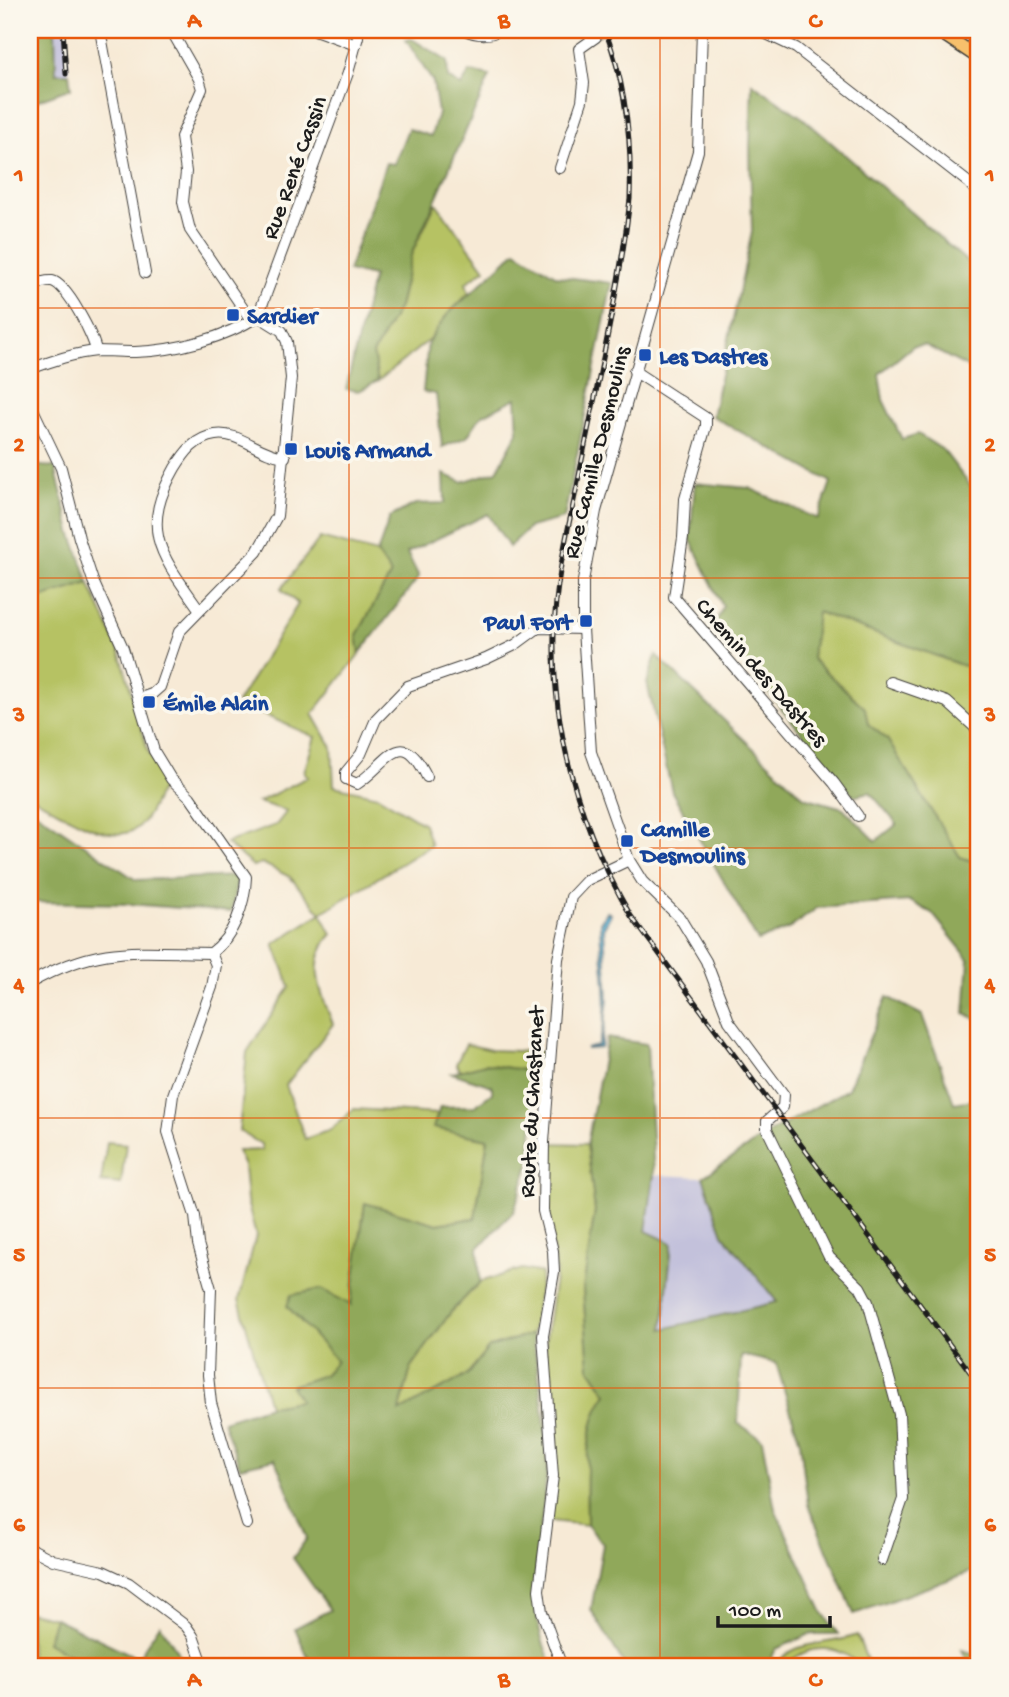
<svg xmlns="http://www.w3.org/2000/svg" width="1009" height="1697" viewBox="0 0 1009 1697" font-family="'Gochi Hand',sans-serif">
<rect width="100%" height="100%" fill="#fbf7ec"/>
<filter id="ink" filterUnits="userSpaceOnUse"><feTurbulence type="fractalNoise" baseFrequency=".0143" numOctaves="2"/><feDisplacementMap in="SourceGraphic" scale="14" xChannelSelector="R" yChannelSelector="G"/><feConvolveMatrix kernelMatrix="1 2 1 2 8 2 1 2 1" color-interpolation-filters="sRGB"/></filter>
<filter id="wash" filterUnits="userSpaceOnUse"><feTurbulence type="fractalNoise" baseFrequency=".00686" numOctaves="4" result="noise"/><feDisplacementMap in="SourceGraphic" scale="28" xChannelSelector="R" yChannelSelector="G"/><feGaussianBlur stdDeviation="1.57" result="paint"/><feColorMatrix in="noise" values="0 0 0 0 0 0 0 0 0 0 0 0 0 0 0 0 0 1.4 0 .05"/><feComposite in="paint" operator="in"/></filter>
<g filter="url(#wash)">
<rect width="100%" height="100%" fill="#f7ead6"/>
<g fill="#c3c1db">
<path d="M55 30H66L69 73H57Z"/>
<path d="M654 1175 703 1177 723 1234 777 1302 663 1330 671 1243 646 1231Z"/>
</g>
<g fill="#b6c264" stroke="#696f40" stroke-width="2">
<path d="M436 203 485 269 466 283 469 293 447 315 430 339 378 381 373 354 399 307 411 255Z"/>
<path d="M320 538 377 553 391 574 358 635 360 653 313 714 332 747 334 786 378 796 424 824 431 845 321 913 332 934C306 962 321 993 333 1024L286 1085 305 1139 330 1130 354 1109 438 1114 434 1128 488 1139 475 1218 437 1224 365 1203 351 1306 337 1361 324 1375 291 1386 301 1401 269 1406 239 1300 256 1236 247 1201 244 1166 237 1151 262 1150 261 1144 239 1131 247 1052 290 987 274 944 321 913 290 877 262 863 253 866 226 843 276 825 287 811 258 802 308 777 304 772 315 737 237 703 298 604 281 589Z"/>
<path d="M89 583 121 655 148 751 165 781C157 795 150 817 138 827 112 850 56 808 30 796V621L40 598Z"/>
<path d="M816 611 961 665 979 669V863L960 857 887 740 868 724 812 659Z"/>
<path d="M466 1044 491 1050 544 1052 542 1097H535L522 1070 485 1064 460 1071 456 1064Z"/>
<path d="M107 1142 126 1144 121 1184 101 1182Z"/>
<path d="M547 1143 587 1144 595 1211 583 1290 589 1367 607 1394C582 1426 587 1486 587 1525L550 1521 545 1347 556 1271 546 1205Z"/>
<path d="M522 1269 542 1273 532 1334 489 1347 467 1375 399 1413 411 1368 451 1312 480 1282Z"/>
<path d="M30 1612 55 1618 47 1642 91 1667H30Z"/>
<path d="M857 1635 870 1667H860C840 1643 806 1643 785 1667H775C794 1637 828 1647 857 1635Z"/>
</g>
<g fill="#90a85a" stroke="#56623b" stroke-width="2">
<path d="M30 30H55L56 73H69L71 88 30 103Z"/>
<path d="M412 39 447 61 448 78 461 86 470 72 490 76 411 255 399 307 373 354 378 381 359 391 346 389 373 276 348 271 386 163 394 164 408 129 431 136 438 113 433 82 406 40Z"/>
<path d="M752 83 803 118 979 272V373L925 345 913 346 879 374 883 400 902 439 918 434 943 450 979 497V669L961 665 817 612 812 659 865 708 868 724 887 739 960 857 979 863V1020L965 1014 969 959 932 913 910 901 817 908 790 928 758 941 672 792 647 683 656 655 804 797 843 808 876 841 897 824 870 792 853 796 714 626 723 607 690 539 695 483 749 488 818 519 831 482 712 416 752 232 750 146Z"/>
<path d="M516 251 557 276 612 283 564 518 530 527 509 547 488 514 407 553 419 577 360 653 357 635 391 574 377 553 390 517 415 504 445 503 444 474 462 482 497 471 518 432 516 398 481 416 467 437 442 447 436 394 423 392 428 342 447 315Z"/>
<path d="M30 465 55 467 71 532 89 583 40 598 30 621Z"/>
<path d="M30 808 136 880 238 876 231 912 129 904 30 902Z"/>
<path d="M887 997 922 1015 954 1103 979 1099V1583L973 1571 854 1614 808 1505 800 1442 776 1363 741 1355 738 1423 762 1439 775 1509 823 1613 838 1634H810L776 1649 767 1667H626L591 1610 603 1544 587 1525C587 1486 582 1426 607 1394L589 1367 583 1289 595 1211 587 1144 607 1038 647 1044 654 1175 646 1231 672 1243 663 1329 777 1302 723 1234 703 1177 772 1131 848 1089Z"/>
<path d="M485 1064 522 1070 535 1097 530 1162 514 1211 478 1248 480 1282 451 1312 411 1368 399 1412 467 1375 489 1347 532 1334C539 1374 549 1438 546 1478 542 1541 520 1608 554 1667H312L295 1628 330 1610 293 1558 307 1538 275 1459 240 1467 223 1421 269 1406 300 1401 291 1386 324 1375 337 1361 287 1306 291 1295 321 1289 351 1305 365 1203 437 1224 475 1218 488 1139 433 1128 440 1107 475 1106 492 1093V1086L452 1073Z"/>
<path d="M55 1618 138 1658 160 1624 187 1667H91L47 1642Z"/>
<path d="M962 1650 979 1655V1667H970Z"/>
</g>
<path fill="#4ba4c9" stroke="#346072" stroke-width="2" d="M607 912 611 914 604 927 608 1000 601 1048 586 1049 598 1046C614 1006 600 963 600 922Z"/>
</g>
<g filter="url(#ink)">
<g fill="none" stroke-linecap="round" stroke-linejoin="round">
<path stroke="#cbc1b1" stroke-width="10" stroke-dasharray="10 5" stroke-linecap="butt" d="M596 37 615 30"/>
<defs>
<g id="minor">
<path d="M100 30 145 273"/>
<path d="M171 30 199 79 202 89 181 137 186 172 183 202 190 230 251 320"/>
<path d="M315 30 356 45"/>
<path d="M465 30C476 35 489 36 500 30"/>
<path d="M702 30 698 151 596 511 583 581V629L591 752 629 860 642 881 680 918 706 961 729 1021 784 1095 783 1107 767 1121V1129L829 1257 860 1287 868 1302 899 1414 903 1499 882 1560"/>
<path d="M758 30 796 48 969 183 979 195"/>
<path d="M560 168 582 101 584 83 579 49 596 37"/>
<path d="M30 287C37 284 44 280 52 281 67 284 94 337 96 351"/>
<path d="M30 369C52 361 74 353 97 351 110 351 122 352 135 352 174 351 226 338 258 316L348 73 358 37 357 30"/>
<path d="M634 371 706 418V426L685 499 683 538 674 597 834 783 858 816"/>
<path d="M30 403 61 468 79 538 93 581 123 648 154 751 171 779 190 797 246 877C245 905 234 936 211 953"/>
<path d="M199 609C161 555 139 531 175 468 185 452 195 438 215 435 239 431 258 454 285 457"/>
<path d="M890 682 947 702 979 731"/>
<path d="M138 699 152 694 160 687 179 632 257 552 277 516 291 378 287 342 282 331 258 316"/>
<path d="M427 777C401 723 388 764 357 784L346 779V772L361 754 376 719 408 686 486 659 515 645 538 628 583 629"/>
<path d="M211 953 216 965 212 987 173 1095 168 1132 195 1216 198 1244 211 1289 208 1375 211 1403 247 1524"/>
<path d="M30 983C99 944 136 952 211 953"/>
<path d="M30 1548 53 1560 103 1571 129 1583 186 1626 193 1636 204 1667"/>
<path d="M562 1667 542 1612 539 1590 553 1476 543 1336 554 1272 553 1251 543 1211 544 1142 558 959 571 897 587 880 629 860"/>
</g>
<path id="major" d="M937 30 979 58"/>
</defs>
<use href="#minor" stroke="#3d3b38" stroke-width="12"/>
<use href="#major" stroke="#3d3b38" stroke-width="15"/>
<use href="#minor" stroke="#fff" stroke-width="10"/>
<use href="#major" stroke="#f7c06c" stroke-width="12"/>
<defs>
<g id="rail">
<path d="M63 30 66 74"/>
<path d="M605 30C626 84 632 141 630 199 619 295 595 391 577 486 567 534 555 583 554 633 552 735 580 828 631 916L979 1384"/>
</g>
</defs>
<use href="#rail" stroke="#1c1c1c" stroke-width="5"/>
<use href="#rail" stroke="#fbf7ec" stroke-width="2.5" stroke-dasharray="8" stroke-linecap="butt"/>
</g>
</g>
<path fill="none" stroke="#e8590c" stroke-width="2" stroke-opacity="0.55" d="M349 30V1667M660 30V1667M30 308H979M30 578H979M30 848H979M30 1118H979M30 1388H979"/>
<g fill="#1a4fb4" stroke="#fbf7ec" stroke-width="2.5">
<rect x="226" y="308" width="14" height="14" rx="3.5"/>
<rect x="638" y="348" width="14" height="14" rx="3.5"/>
<rect x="284" y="442" width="14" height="14" rx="3.5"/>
<rect x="579" y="614" width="14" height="14" rx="3.5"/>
<rect x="142" y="695" width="14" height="14" rx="3.5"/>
<rect x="620" y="834" width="14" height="14" rx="3.5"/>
</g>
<g text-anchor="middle" stroke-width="7" stroke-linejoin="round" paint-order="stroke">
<g font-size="23" fill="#1c1c1c" stroke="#fbf7ec">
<text transform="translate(293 167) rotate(-70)" y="8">Rue René Cassin</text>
<text transform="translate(595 452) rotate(-76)" y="8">Rue Camille Desmoulins</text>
<text transform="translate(763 671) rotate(49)" y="8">Chemin des Dastres</text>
<text transform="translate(530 1102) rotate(-87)" y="8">Route du Chastanet</text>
</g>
<g font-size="23" font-weight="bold" fill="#164399" stroke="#fbf7ec" text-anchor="start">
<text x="247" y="323">Sardier</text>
<text x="659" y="363">Les Dastres</text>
<text x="305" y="457">Louis Armand</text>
<text x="572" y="629" text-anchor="end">Paul Fort</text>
<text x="163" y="710">Émile Alain</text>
<text x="641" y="836">Camille<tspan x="641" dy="26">Desmoulins</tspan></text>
</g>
</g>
<rect width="1009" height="1697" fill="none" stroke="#fbf7ec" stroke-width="77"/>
<path d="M718 1616v10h112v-10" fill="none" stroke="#1c1c1c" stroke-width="3.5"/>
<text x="729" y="1616" font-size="21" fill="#1c1c1c" stroke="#fbf7ec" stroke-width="5" paint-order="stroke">100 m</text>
<rect x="38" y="38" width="932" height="1620" fill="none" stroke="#e8590c" stroke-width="2.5"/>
<g font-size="23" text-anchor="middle" font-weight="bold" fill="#e8590c">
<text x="194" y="27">A</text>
<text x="504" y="27">B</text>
<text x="815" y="27">C</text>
<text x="19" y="181">1</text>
<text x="990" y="181">1</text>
<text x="19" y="451">2</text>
<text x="990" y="451">2</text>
<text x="19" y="721">3</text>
<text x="990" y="721">3</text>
<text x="19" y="991">4</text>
<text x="990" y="991">4</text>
<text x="19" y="1261">5</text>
<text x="990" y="1261">5</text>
<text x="19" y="1531">6</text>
<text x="990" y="1531">6</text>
<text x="194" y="1686">A</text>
<text x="504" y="1686">B</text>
<text x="815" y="1686">C</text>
</g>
</svg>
